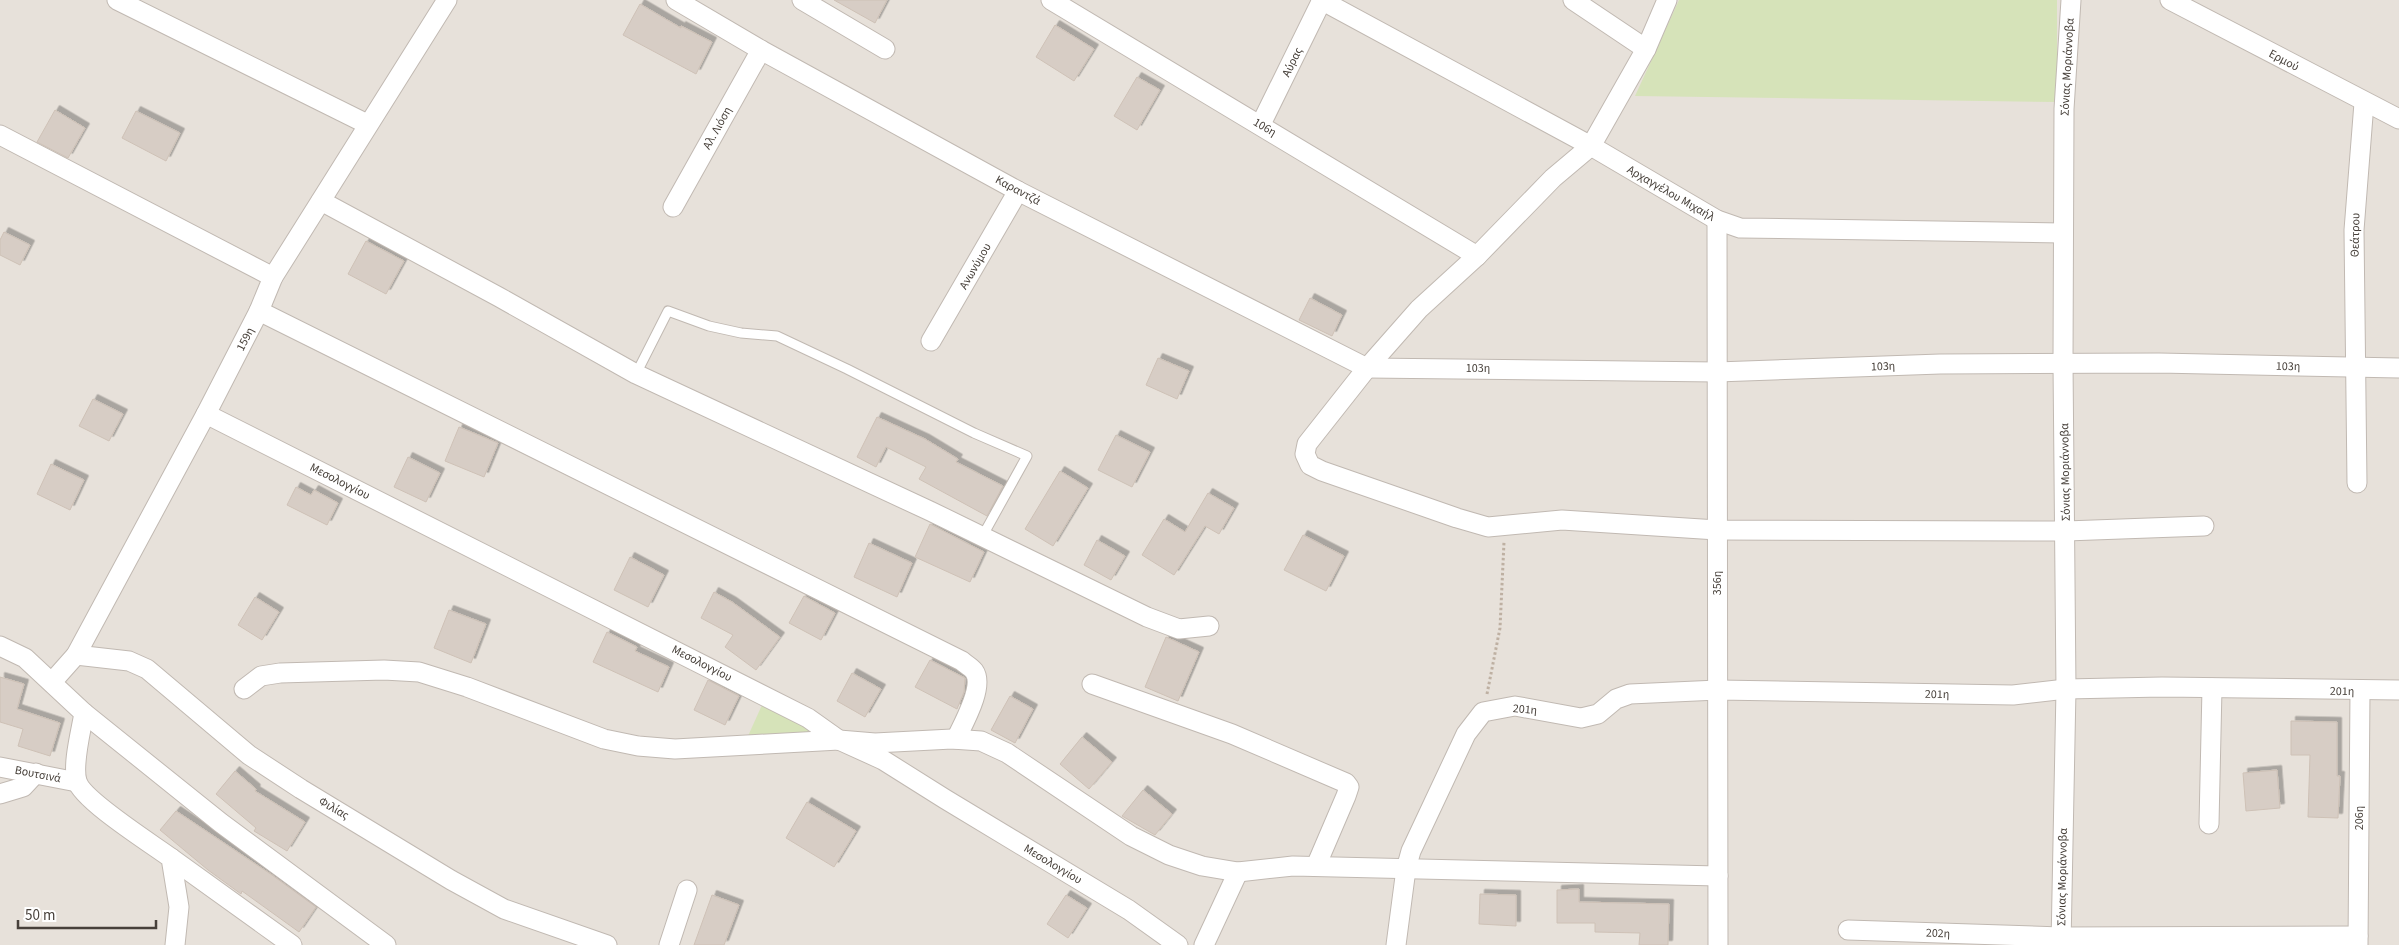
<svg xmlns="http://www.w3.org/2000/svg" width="2399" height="945" viewBox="0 0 2399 945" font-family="'Source Sans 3',sans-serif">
<defs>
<filter id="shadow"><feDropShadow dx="4.5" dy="-4.5" stdDeviation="0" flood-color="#0004"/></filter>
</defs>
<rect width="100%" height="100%" fill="#f4f0eb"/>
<rect fill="#e7e1da" x="0" y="0" width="2399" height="945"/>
<g fill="#d6e3b9">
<path d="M1679 0H2057V102L1635 96Z"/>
<path d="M762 705 814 732 748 736Z"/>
</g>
<g fill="#d7cdc5" stroke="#cec1b6" filter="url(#shadow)">
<path d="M834 0H887L875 23Z"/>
<path d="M640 4 681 28V26L712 42 696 74 623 35Z"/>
<path d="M1055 25 1094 49 1074 81 1036 57Z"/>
<path d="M1137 77 1160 90 1137 130 1114 116Z"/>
<path d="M55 110 85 128 68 158 37 142Z"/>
<path d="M136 111 180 133 166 161 122 138Z"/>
<path d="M4 232 30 245 20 265 0 255V240Z"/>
<path d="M366 241 404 261 386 294 348 274Z"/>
<path d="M1310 298 1342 315 1332 336 1299 320Z"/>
<path d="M1158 358 1189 371 1177 399 1146 385Z"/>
<path d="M93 399 123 414 109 441 79 426Z"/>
<path d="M877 417 925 439 958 459 956 462 1003 486 987 516 919 479 926 467 886 447 876 467 857 457Z"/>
<path d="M459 427 498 443 484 477 445 461Z"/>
<path d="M1116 435 1150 452 1132 487 1098 470Z"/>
<path d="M408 457 440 473 426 502 394 487Z"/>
<path d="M51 464 84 480 70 510 37 494Z"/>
<path d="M1060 471 1088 488 1053 546 1025 529Z"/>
<path d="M296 487 311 495 314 490 338 503 327 525 287 505Z"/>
<path d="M1208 493 1234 508 1219 534 1205 526 1174 575 1142 555 1164 519 1185 532Z"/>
<path d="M930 524 984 552 970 582 915 557Z"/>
<path d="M1303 535 1344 556 1326 591 1284 570Z"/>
<path d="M1097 540 1125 556 1111 580 1084 565Z"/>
<path d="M869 543 912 563 897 597 854 577Z"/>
<path d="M630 557 664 575 648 607 614 590Z"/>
<path d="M714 592 732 602 780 637 756 670 725 647 733 635 701 618Z"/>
<path d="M804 596 835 613 821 640 789 623Z"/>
<path d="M255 597 279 612 262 640 238 625Z"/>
<path d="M449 610 486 624 471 663 434 648Z"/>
<path d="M607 632 637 647 635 651 669 667 658 692 593 662Z"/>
<path d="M1166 637 1199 652 1178 701 1145 687Z"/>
<path d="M930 660 965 678 964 692 957 709 915 687Z"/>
<path d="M852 673 881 689 865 717 837 701Z"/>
<path d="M0 677 24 684 17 709 60 723 50 756 18 746 23 729 0 722Z"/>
<path d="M708 680 739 696 725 725 694 710Z"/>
<path d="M1010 696 1033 709 1015 743 991 730Z"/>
<path d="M2291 721 2337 722V776H2340L2338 818 2308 817 2310 755H2291Z"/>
<path d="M1082 737 1112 762 1089 789 1060 764Z"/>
<path d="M2277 770 2280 808 2246 811 2243 773Z"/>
<path d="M235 771 256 789 255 791 305 822 287 851 254 831 256 828 216 794Z"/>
<path d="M1143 790 1172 814 1155 835 1122 816Z"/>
<path d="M807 802 856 831 834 867 786 838Z"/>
<path d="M176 811 272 875 316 907 299 932 242 891 241 894 208 870 160 830Z"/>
<path d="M1579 889V902L1669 904 1668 945H1639L1640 933 1595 932V923H1557V890Z"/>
<path d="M1480 894 1516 895V926L1479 924Z"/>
<path d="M712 895 739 905 724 945H694Z"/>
<path d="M1066 895 1087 908 1068 938 1047 924Z"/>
</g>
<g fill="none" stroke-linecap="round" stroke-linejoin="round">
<defs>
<path id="lane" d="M636 374 668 311 709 326 741 333 777 336 847 369 974 433 1027 456 982 537"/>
<g id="street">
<path d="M117 0 367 124"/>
<path d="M676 0 761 50 1018 191 1367 368 1717 372 1940 364 2159 363 2399 368"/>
<path d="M802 0 885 49"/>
<path d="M1051 0 1477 256"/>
<path d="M1321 0 1591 146 1717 220 1740 228 2062 233"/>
<path d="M1573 0 1646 49"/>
<path d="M1667 0 1646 49 1591 146 1553 178 1477 256 1419 309 1367 368 1307 444 1305 454 1310 465 1322 471 1457 518 1488 527 1562 520 1717 530 2066 531 2204 526"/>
<path d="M2170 0 2399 119"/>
<path d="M1261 124 1322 0"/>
<path d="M0 135 273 277"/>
<path d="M321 201 499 297 636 374 930 511 1147 617 1179 629 1209 626"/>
<path d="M673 207 761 50"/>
<path d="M1717 220 1718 945"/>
<path d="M259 311 962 661C965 664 971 667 974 671 985 686 963 724 956 739"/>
<path d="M931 341 1018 191"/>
<path d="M206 414 808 718 839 740 883 760 945 799 1129 910 1178 945"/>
<path d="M2357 483 2354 230 2364 103"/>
<path d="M0 646 25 658 84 713C81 731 72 765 77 781 82 800 152 844 171 858L179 907 175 945"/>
<path d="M76 655 129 661 147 669 249 755 301 789 451 880 504 909 607 945"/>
<path d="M52 682 76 655 206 414 259 311 273 277 447 0"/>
<path d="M1092 684 1232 734 1346 783 1349 787 1346 796 1316 866"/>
<path d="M244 689 261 676 280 673 384 670 419 672 467 687 604 739 638 746 675 749 839 740 875 743 952 739 981 741 1007 753 1131 836 1169 855 1202 866 1238 872 1293 866 1718 876"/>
<path d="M84 713 221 823 386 945"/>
<path d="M0 767 77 782"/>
<path d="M0 794 23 787 36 773"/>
<path d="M2209 824 2212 688"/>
<path d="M171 858 292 945"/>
<path d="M1848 930 2061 937 2358 936"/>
<path d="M669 945 687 890"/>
<path d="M1204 945 1238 872"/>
<path d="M1396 945 1406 869 1411 851 1466 734 1483 712 1515 706 1581 718 1598 714 1616 699 1630 694 1718 690 2013 695 2066 689 2162 687 2399 690"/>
<path d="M2061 945 2066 689 2063 363 2064 109 2071 0"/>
<path d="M2358 945 2360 691"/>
</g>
</defs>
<use href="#lane" stroke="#c1b9b2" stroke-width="11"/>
<use href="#street" stroke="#c1b9b2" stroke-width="21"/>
<path stroke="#beb0a2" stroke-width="3" stroke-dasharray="2.5 2.5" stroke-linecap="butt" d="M1487 694 1500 628 1504 542"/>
<use href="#lane" stroke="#fff" stroke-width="9"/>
<use href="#street" stroke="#fff" stroke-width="19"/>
</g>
<g text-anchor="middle" stroke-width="4" stroke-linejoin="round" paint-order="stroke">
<g font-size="12" fill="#47403a" stroke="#fff">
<text transform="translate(2284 60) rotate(28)" y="4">Ερμού</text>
<text transform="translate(1292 62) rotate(-64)" y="4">Αύρας</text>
<text transform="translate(2067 67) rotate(-87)" y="4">Σόνιας Μοριάννοβα</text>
<text transform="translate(1265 127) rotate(31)" y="4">106η</text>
<text transform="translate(717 128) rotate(-61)" y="4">Αλ. Λιόση</text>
<text transform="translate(1018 190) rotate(28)" y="4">Καραντζά</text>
<text transform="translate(1671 193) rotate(30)" y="4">Αρχαγγέλου Μιχαήλ</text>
<text transform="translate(2355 235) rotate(-89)" y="4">Θεάτρου</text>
<text transform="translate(975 266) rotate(-60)" y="4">Ανωνύμου</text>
<text transform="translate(245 339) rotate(-63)" y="4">159η</text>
<text transform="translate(1883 366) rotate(-2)" y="4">103η</text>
<text transform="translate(2288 366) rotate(1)" y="4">103η</text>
<text x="1478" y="372">103η</text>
<text transform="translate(2065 472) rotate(-91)" y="4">Σόνιας Μοριάννοβα</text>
<text transform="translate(340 481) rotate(27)" y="4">Μεσολογγίου</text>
<text transform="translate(1717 583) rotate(-90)" y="4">356η</text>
<text transform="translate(702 663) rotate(27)" y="4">Μεσολογγίου</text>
<text transform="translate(2342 691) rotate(1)" y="4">201η</text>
<text transform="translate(1937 694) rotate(1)" y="4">201η</text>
<text transform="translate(1525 709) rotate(5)" y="4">201η</text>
<text transform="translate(38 774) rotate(11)" y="4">Βουτσινά</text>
<text transform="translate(334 808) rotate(30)" y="4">Φιλίας</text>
<text transform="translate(2359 818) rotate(-90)" y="4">206η</text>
<text transform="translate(1053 864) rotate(31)" y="4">Μεσολογγίου</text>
<text transform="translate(2062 877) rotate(-89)" y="4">Σόνιας Μοριάννοβα</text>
<text transform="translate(1938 933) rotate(2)" y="4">202η</text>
</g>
</g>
<path d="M18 920v8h138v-8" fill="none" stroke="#47403a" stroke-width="2.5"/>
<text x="25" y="920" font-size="15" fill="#47403a" stroke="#ffffff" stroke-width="4" paint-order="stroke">50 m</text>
</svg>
